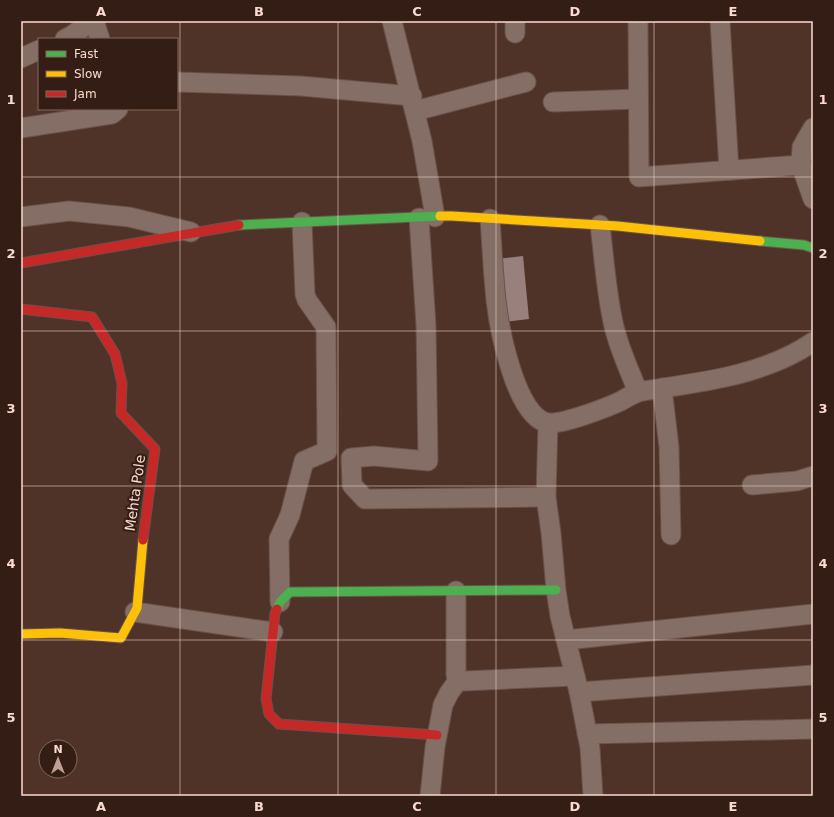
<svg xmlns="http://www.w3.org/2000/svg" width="834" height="817" viewBox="0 0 834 817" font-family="'DejaVu Sans',sans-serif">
<rect width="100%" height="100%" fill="#4f3329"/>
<path fill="#99807c" d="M523 256 529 319 503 322 497 259Z"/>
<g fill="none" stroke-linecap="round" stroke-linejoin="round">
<defs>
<g id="street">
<path d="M94 21 100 39"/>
<path d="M392 21 422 141 435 217"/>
<path d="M515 21V33"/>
<path d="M638 21 639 177 801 165"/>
<path d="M720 21 729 170"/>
<path d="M65 39 71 36 92 21"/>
<path d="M21 58 39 50"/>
<path d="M177 82 301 86 412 96"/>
<path d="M553 102 638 99"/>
<path d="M415 111 526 82"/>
<path d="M21 128 112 114 118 109"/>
<path d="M813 128 802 147 801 165 813 199"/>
<path d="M21 217 69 211 129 217 191 232"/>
<path d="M419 218 426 325 428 461 374 456 351 458 352 485 365 499 546 497"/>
<path d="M490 219C492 246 493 273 496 300 499 327 516 420 549 423 564 424 606 408 621 401 628 397 635 392 643 391 701 382 763 376 813 342"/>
<path d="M600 225C604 257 606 290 613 322 618 347 629 369 638 392"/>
<path d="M662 388 669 447 671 535"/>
<path d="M548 423 546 497 551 533 556 590 560 616 579 692 590 748 593 796"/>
<path d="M752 485 797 481 813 476"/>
<path d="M456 591V675L459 679 464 681 575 676"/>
<path d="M280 602 279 539 290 515 304 461 327 451 326 327 307 300 305 294 302 222"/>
<path d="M135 612 273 632"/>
<path d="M566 640 813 614"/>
<path d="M579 692 813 675"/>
<path d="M587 734 813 729"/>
<path d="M430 796 435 747 443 705 449 693 459 679"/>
</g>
<g id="fast">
<path d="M239 225 440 216"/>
<path d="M760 241 804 245 813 248"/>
<path d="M277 609 280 602 290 592 556 590"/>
</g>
<g id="slow">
<path d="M440 216H452L617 226 760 241"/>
<path d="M21 634 60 633 121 638 137 608 143 540"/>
</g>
<g id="jam">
<path d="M21 263 239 225"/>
<path d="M21 309 92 317 115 354 122 383 121 413 155 449 143 540"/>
<path d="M277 609 275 613 266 699 269 714 279 724 437 735"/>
</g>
</defs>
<use href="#street" stroke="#6a5149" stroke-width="21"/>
<use href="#fast" stroke="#6a5149" stroke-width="11"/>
<use href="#slow" stroke="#6a5149" stroke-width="11"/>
<use href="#jam" stroke="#6a5149" stroke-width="11"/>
<use href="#street" stroke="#846e65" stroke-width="19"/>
<use href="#fast" stroke="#4caf50" stroke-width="9"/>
<use href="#slow" stroke="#ffc107" stroke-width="9"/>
<use href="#jam" stroke="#c62828" stroke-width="9"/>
</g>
<path fill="none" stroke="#fbdacf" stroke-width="1" stroke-opacity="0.55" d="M180 21V796M338 21V796M496 21V796M654 21V796M21 177H813M21 331H813M21 486H813M21 640H813"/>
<g text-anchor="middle" stroke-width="4" stroke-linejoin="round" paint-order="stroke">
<g font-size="14" fill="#fbdacf" stroke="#341d15">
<text transform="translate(135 493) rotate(-82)" y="5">Mehta Pole</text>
</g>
</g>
<rect width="834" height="817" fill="none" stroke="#341d15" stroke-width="44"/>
<rect x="38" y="38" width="140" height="72" fill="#341d15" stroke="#84695f"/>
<rect x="46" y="51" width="20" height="6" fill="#4caf50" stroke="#84695f"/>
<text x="74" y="58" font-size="12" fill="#fbdacf">Fast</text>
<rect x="46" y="71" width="20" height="6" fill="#ffc107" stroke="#84695f"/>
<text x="74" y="78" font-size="12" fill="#fbdacf">Slow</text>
<rect x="46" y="91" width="20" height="6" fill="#c62828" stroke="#84695f"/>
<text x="74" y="98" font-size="12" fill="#fbdacf">Jam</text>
<g transform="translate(58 759)"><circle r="19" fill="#341d15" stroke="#84695f"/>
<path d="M0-3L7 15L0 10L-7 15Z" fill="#bfa095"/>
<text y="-6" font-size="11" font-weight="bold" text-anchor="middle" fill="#fbdacf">N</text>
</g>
<rect x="22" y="22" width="790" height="773" fill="none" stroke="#fbdacf" stroke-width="1.5"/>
<g font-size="13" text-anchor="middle" font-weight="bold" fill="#fbdacf">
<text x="101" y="16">A</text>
<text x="259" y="16">B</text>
<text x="417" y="16">C</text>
<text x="575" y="16">D</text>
<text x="733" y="16">E</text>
<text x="11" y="104">1</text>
<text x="823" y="104">1</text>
<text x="11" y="258">2</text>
<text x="823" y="258">2</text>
<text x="11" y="413">3</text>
<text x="823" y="413">3</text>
<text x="11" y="568">4</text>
<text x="823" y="568">4</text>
<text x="11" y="722">5</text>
<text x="823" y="722">5</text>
<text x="101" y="811">A</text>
<text x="259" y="811">B</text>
<text x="417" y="811">C</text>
<text x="575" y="811">D</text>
<text x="733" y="811">E</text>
</g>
</svg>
